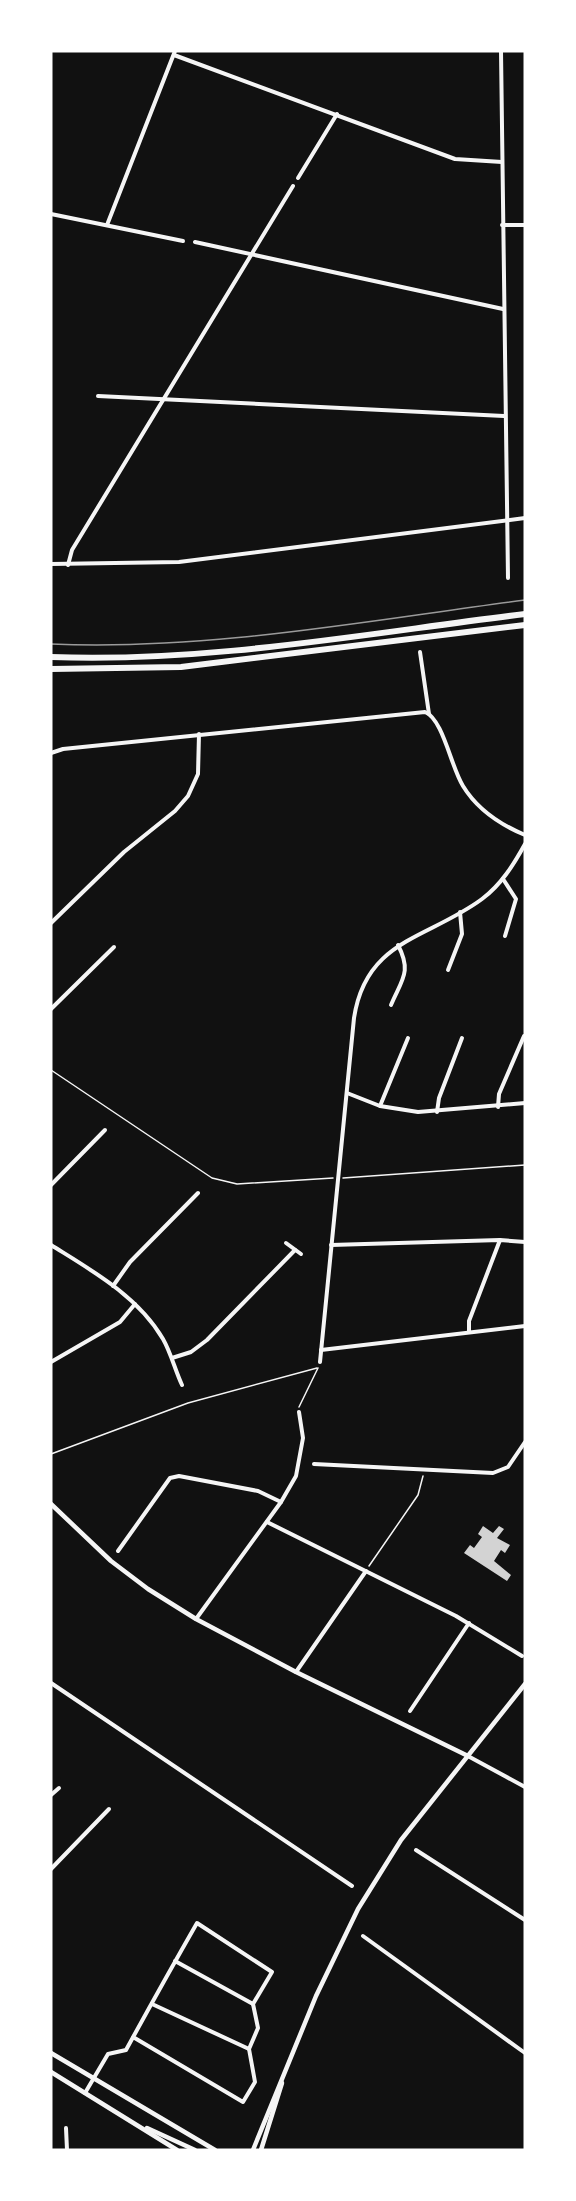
<svg xmlns="http://www.w3.org/2000/svg" width="576" height="2201" viewBox="0 0 576 2201" font-family="Manrope,sans-serif">
<rect width="100%" height="100%" fill="#111"/>
<path fill="#d3d3d3" d="M483 1526 493 1533 499 1526 504 1529 497 1538 510 1545 505 1553 501 1550 494 1561 511 1575 507 1581 464 1553 470 1545 474 1548 482 1537 478 1534Z"/>
<g fill="none" stroke-linecap="round" stroke-linejoin="round">
<g stroke="#f5f5f5" stroke-width="1.5">
<path d="M51 1070 212 1178 237 1184 333 1178"/>
<path d="M343 1178 525 1165"/>
<path d="M299 1407 318 1368"/>
<path d="M51 1454 188 1403 317 1368"/>
<path d="M369 1566 418 1495 423 1476"/>
</g>
<g stroke="#f5f5f5" stroke-width="4">
<path d="M501 51 508 578"/>
<path d="M174 55 455 159 502 162"/>
<path d="M298 178 337 114"/>
<path d="M51 214 183 241"/>
<path d="M107 225 175 51"/>
<path d="M502 225H525"/>
<path d="M195 242 503 309"/>
<path d="M98 396 504 416"/>
<path d="M51 564 179 562 525 518"/>
<path d="M68 565 72 550 293 186"/>
<path d="M420 652 429 714"/>
<path d="M51 753 63 749 425 712C443 719 451 767 463 786 477 809 501 825 525 835"/>
<path d="M503 879 516 899 505 936"/>
<path d="M51 923 124 852 175 811 188 796 198 774 199 734"/>
<path d="M448 970 462 934 460 912"/>
<path d="M391 1005C402 979 412 972 398 945"/>
<path d="M51 1009 114 947"/>
<path d="M347 1093 380 1106 418 1112 525 1103"/>
<path d="M380 1106 408 1038"/>
<path d="M498 1107 499 1094 524 1036"/>
<path d="M437 1112 439 1098 462 1038"/>
<path d="M51 1185 105 1130"/>
<path d="M286 1243 301 1254"/>
<path d="M51 1245C91 1270 138 1296 163 1339 171 1353 175 1370 182 1385"/>
<path d="M331 1245 500 1240 525 1242"/>
<path d="M113 1286 130 1262 198 1193"/>
<path d="M469 1331V1321L500 1240"/>
<path d="M321 1350 525 1326"/>
<path d="M172 1358 191 1352 207 1340 295 1250"/>
<path d="M51 1362 120 1322 135 1304"/>
<path d="M320 1362 354 1018C366 939 428 939 482 899 501 885 514 864 525 844"/>
<path d="M314 1464 493 1473 508 1467 525 1442"/>
<path d="M267 1522 456 1616 522 1656"/>
<path d="M118 1551 170 1478 179 1476 258 1491 281 1502"/>
<path d="M196 1619 281 1502 296 1476 303 1438 299 1412"/>
<path d="M296 1672 366 1571"/>
<path d="M51 1683 352 1886"/>
<path d="M410 1711 469 1623"/>
<path d="M466 1755 525 1787"/>
<path d="M51 1795 59 1788"/>
<path d="M416 1850 525 1920"/>
<path d="M51 1869 109 1809"/>
<path d="M363 1936 525 2053"/>
<path d="M175 1961 253 2004"/>
<path d="M152 2004 249 2049"/>
<path d="M85 2093 108 2054 126 2050C149 2008 173 1965 197 1923L272 1972 253 2004 258 2028 249 2049 255 2082 243 2102 133 2037"/>
<path d="M66 2128 67 2150"/>
</g>
<g stroke="#f5f5f5" stroke-width="4.5">
<path d="M51 1504 111 1561 148 1589 196 1619 296 1672 466 1755"/>
<path d="M51 2053 215 2150"/>
<path d="M51 2072 177 2150"/>
<path d="M147 2128 195 2150"/>
<path d="M253 2150 316 1996 358 1909 401 1840 525 1684"/>
<path d="M261 2150 282 2083"/>
</g>
<g stroke="#f5f5f5" stroke-width="6">
<path d="M51 657C210 663 368 633 525 614"/>
<path d="M51 669 181 667 525 625"/>
</g>
<path stroke="#9a9a9a" stroke-width="1.5" d="M51 644C208 651 370 620 525 600"/>
</g>
<rect width="576" height="2201" fill="none" stroke="#ffffff" stroke-width="105"/>
</svg>
